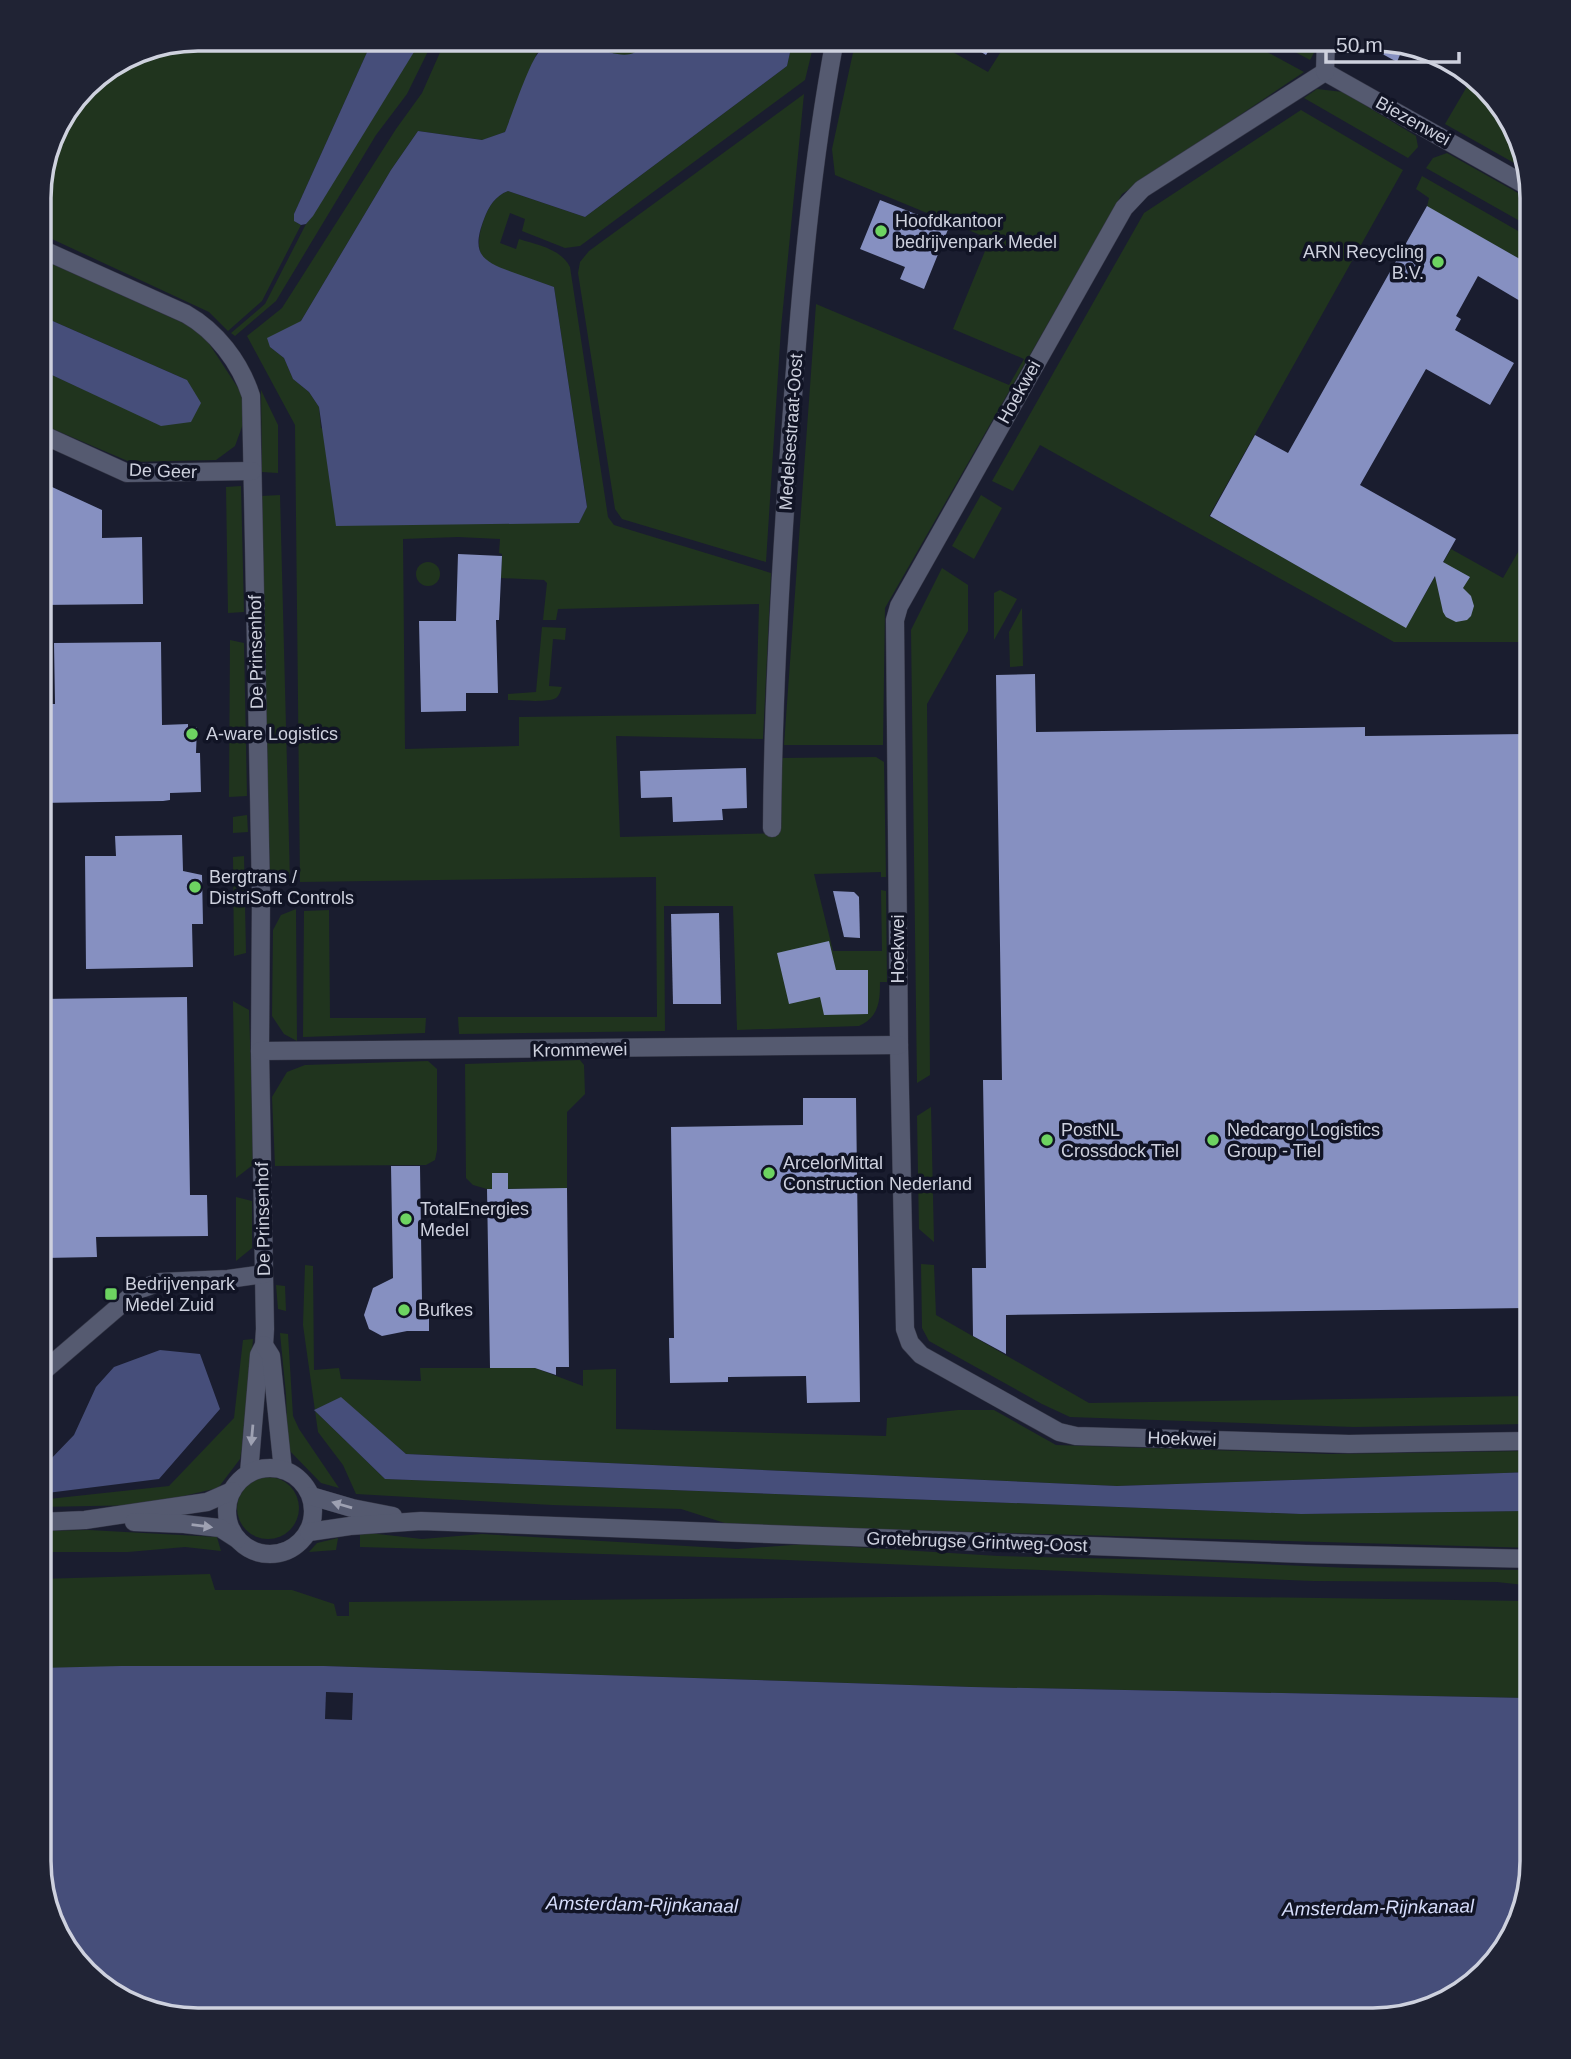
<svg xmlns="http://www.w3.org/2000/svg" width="1571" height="2059" viewBox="0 0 1571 2059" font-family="Arial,sans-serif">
<rect width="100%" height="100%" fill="#1a1d2f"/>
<g fill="#20341e" fill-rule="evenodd">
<path d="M198 39H373L294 214 297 223 301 225 262 301 228 331 209 312 39 233V187L55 127 92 78 137 50Z"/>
<path d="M421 39H434L407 94 376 135 276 301 235 336 231 333 265 304 306 224Z"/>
<path d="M446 39H645C632 75 595 41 575 41 564 41 548 50 537 53L505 132 483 140 418 131 391 170 301 321 270 347 284 358 293 379 309 392 319 407 321 428 579 523 587 506 554 287C541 282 493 269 486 262 475 250 479 233 484 219 489 206 495 196 508 191L585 217 787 66 793 39H815L805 80 580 246 565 248 522 231 525 219 510 213 500 243 516 249 519 239C538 245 561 249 570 267L608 517 614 525 771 573 763 739 616 736 620 837 779 833 780 758 876 757 884 762 886 877H881V872L814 874 833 951H882L881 890 886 891 887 982H880C880 1001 879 1017 859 1026L737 1030 733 906H664L665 1031 459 1034 458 1017H657L656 877 300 882 295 425 247 336 282 308 396 129 422 93ZM458 537 500 539 499 553 502 554 501 578 544 580 547 583 543 620H556L558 609 759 604 756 714 519 717V746L405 749 403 539Z"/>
<path d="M856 39H930L988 72 1009 39H1243L1304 72 1122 194 885 608 883 745H784L816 304 1009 385 1024 359 953 329 990 239 835 175 832 149Z"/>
<path d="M1271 39H1315V51L1310 60Z"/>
<path d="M1472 78 1506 110 1523 168 1445 124Z"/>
<path d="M1317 89 1343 92 1416 136 1418 147 1408 158 1304 98Z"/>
<path d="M804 94 781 328 766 562 622 519 615 509 578 273 580 262 589 251Z"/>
<path d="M1301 110 1403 170 1209 516 1406 627 1451 549 1503 578 1532 528V642H1394L1040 445 1013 491 992 481 1144 213Z"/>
<path d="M1447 153 1532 201V228L1426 168 1433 158Z"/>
<path d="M1422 176 1532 239V266L1427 207 1429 198 1416 189Z"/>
<path d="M39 258 192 327 206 339 240 391 243 401V424L235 446 216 460 130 462 39 423V369L161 425 187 380 39 315Z"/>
<path d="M261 390 278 425V473L262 472Z"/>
<path d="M241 486 244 612 228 613 226 487Z"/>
<path d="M280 495 290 881H270L261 496Z"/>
<path d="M981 495 1002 508 974 559 952 546Z"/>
<circle cx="428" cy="574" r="12"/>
<path d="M942 568 968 585V631L927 704 930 1075 917 1083 911 630Z"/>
<path d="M1000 590 1017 599 994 640V593Z"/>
<path d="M1022 608 1023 666 1010 667 1009 632Z"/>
<path d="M542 627 566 628 565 640 553 639 549 686 562 687C560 691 560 695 556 698 548 703 518 700 508 700V694L536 692Z"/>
<path d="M230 640 244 643 247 796 229 797Z"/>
<path d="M247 815 248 832 233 833V817Z"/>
<path d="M244 856 246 953 234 956 233 857Z"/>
<path d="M296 909V910L297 1041 284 1034 272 1016 273 930 281 915Z"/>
<path d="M329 910 330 1018H426L425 1033 303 1037 304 911Z"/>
<path d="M233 1001 249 1010 254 1164 236 1178Z"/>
<path d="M580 1060 584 1065 585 1094 567 1112V1188L487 1189 473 1185 466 1178 465 1064Z"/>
<path d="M428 1061 437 1069V1150L435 1160 426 1165 275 1166 272 1097 287 1072 305 1065Z"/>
<path d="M931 1107 934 1242 919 1229 917 1116Z"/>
<path d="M236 1197 252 1201V1248L236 1261Z"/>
<path d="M921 1264 934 1265 936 1315 1089 1403 1532 1396V1424L1354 1427 1070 1417 1042 1404 929 1341 922 1328Z"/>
<path d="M305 1265 313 1266 314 1370 339 1368 341 1379 421 1381 420 1368H535L583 1386V1370L616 1369V1429L886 1436 887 1418 958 1410H994L1056 1445 1330 1454 1532 1451V1472L1117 1486 406 1454 341 1398 314 1410 385 1479 1301 1514 1532 1511V1548L731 1525 681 1509 552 1505 356 1494 343 1465 318 1432 303 1325Z"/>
<path d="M276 1285 285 1286 286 1311 278 1309Z"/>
<path d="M280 1333 288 1334 293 1416 299 1429 339 1488 321 1483 288 1449 286 1395Z"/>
<path d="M253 1339 247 1421 240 1459 218 1488 145 1505 39 1507V1500L169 1486 234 1418 243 1340Z"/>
<circle cx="268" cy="1508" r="31"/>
<path d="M89 1530 217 1537 221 1551 185 1547 128 1552H39V1531Z"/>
<path d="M360 1532 422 1539 482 1534 737 1549 806 1544 998 1556 1169 1560 1350 1568 1532 1570V1586L1497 1582 1313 1581 739 1558 360 1547Z"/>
<path d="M338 1538 336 1550 309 1552 317 1543Z"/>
<path d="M210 1574 215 1590H292L334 1604 337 1616H349V1602L1099 1595 1532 1601V1698L972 1687 324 1666 39 1668V1579Z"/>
</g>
<g fill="#464e7a">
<path d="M373 39H422L313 216 306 224 301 225 294 221V214Z"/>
<path d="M645 39H793L787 66 585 217 508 191C495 196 489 206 484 219 471 253 481 261 512 272 526 277 540 282 554 287L587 507 579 523 336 526 319 407 309 392 293 379 284 358 270 347 267 338 301 321 391 170 418 131 482 140 505 132C512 115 529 63 539 52 571 17 629 83 645 39Z"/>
<path d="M39 315 187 380 201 403 191 422 161 426 39 369Z"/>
<path d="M160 1350 200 1354 220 1409 159 1479 39 1494V1465L47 1463 74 1435 96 1387 114 1367Z"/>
<path d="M341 1397 406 1454 1117 1486 1532 1472V1511L1301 1514 385 1479 314 1410Z"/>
<path d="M121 1666H324L972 1687 1532 1698V1862L1511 1941 1461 1994 1374 2020H197L118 1999 65 1949 39 1861V1668Z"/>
</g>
<path fill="#1a1d2f" d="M326 1692 353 1693 352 1720 325 1719Z"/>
<g fill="#8690c1">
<path d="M960 39H996L986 55Z"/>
<path d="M1355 39H1383L1404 45 1397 62Z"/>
<path d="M880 200 949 227 924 289 900 279 905 267 860 249Z"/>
<path d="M1427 206 1532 266V308L1478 276 1456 316 1461 319 1455 330 1514 363 1490 405 1426 369 1360 485 1456 539 1443 562 1470 577 1463 588 1471 596 1474 606 1471 616 1467 620 1456 622 1446 617 1443 612 1435 576 1406 628 1210 516 1255 435 1288 453Z"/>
<path d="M39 481 102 510V538L142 537 143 604 39 605Z"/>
<path d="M458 554 502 556 499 620H496L498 693H466V711L421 712 419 621H456Z"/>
<path d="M161 642 162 725 188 724V727H197L196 753H200L201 792 170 793V800L163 801 39 803V704H55L54 643Z"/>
<path d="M1035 674 1036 732 1365 727V736L1532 734V1308L1006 1315V1354L973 1336 972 1268H986L983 1080H1002L996 675Z"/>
<path d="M746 768 747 808 722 809 723 820 673 822 672 797 641 798 640 771Z"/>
<path d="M182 835 183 871 202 875 203 924H192L193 967 86 969 85 856H116L115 836Z"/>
<path d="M833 891 854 892 859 897 860 938 844 937Z"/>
<path d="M719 913 721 1004H673L671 914Z"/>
<path d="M829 941 836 970H868V1014L824 1015 820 997 789 1004 777 953Z"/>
<path d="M187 997 190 1195H207L208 1236 96 1237 97 1257 44 1258 40 999Z"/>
<path d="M803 1098H856L860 1402 807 1403 806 1376 728 1377V1382L670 1383 669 1338H674L671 1127 803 1125Z"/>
<path d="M391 1166H420L422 1301H429V1331H407L382 1336 369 1329 364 1315 373 1288 393 1278Z"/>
<path d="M492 1173H508V1189L567 1188 569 1367H556V1375L535 1368H490L487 1189H492Z"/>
</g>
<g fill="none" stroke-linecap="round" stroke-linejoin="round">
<defs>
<g id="minor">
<path d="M1325 72 1142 189 1124 208 899 606 895 620 899 1045 905 1329 910 1343 921 1355 1059 1432 1076 1436 1349 1444 1532 1441"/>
<path d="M1325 72 1529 187"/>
<path d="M1325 72 1326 39"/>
<path d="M39 248 186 314C216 331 240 362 251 396L261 894 260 1051 265 1329 264 1345 259 1355 249 1473"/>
<path d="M39 433 127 473 252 471"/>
<path d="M772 828C773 693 781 559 791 424 800 295 811 166 835 39"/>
<path d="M260 1051 899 1045"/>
<path d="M264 1345 271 1356 283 1470"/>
<path d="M39 1375 138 1290 160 1282 228 1279 264 1274"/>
</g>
<g id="tertiary">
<circle cx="270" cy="1511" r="43"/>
<path d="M311 1496 352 1508 393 1516"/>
<path d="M39 1522 85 1520 207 1502 232 1491"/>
<path d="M134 1522 184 1524 220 1528 237 1539"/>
<path d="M309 1532 350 1526 421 1521 1306 1554 1532 1559"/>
</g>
</defs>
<use href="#minor" stroke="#353747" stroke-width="19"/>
<use href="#tertiary" stroke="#353747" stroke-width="19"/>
<use href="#minor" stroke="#555a70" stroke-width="18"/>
<use href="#tertiary" stroke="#555a70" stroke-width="18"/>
</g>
<defs><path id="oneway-solid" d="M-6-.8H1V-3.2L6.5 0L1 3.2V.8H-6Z" transform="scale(1.75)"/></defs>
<g fill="#9ea1b2">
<use href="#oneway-solid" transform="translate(252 1435) rotate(95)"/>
<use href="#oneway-solid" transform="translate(342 1505) rotate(-164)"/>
<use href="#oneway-solid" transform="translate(202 1526) rotate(7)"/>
</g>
<g fill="#6dd361" stroke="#111425" stroke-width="2.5">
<circle cx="881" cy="231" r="7"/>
<circle cx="1438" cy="262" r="7"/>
<circle cx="192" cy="734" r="7"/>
<circle cx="195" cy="887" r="7"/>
<circle cx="1047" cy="1140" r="7"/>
<circle cx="1213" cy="1140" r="7"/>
<circle cx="769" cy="1173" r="7"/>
<circle cx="406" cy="1219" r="7"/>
<rect x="104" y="1287" width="14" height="14" rx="3.5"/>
<circle cx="404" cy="1310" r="7"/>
</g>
<g text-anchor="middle" stroke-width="7" stroke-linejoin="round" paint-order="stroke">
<g font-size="18" fill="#ced1de" stroke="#111425">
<text transform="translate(1413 121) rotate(29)" y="6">Biezenwei</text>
<text transform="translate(1019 392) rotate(-61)" y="6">Hoekwei</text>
<text transform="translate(791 432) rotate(-86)" y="6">Medelsestraat-Oost</text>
<text transform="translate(163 471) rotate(2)" y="6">De Geer</text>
<text transform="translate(256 652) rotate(-91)" y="6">De Prinsenhof</text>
<text transform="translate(898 949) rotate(-90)" y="6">Hoekwei</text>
<text transform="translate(580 1050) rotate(-1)" y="6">Krommewei</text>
<text transform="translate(263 1219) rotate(-91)" y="6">De Prinsenhof</text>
<text transform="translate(1182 1439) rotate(2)" y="6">Hoekwei</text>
<text transform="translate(977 1542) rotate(2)" y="6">Grotebrugse Grintweg-Oost</text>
</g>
<g font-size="18" fill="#ced1de" stroke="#111425" text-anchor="start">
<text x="895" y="227">Hoofdkantoor<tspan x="895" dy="21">bedrijvenpark Medel</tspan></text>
<text x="1424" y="258" text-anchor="end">ARN Recycling<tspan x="1424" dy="21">B.V.</tspan></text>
<text x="206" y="740">A-ware Logistics</text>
<text x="209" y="883">Bergtrans /<tspan x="209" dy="21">DistriSoft Controls</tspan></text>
<text x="1061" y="1136">PostNL<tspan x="1061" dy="21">Crossdock Tiel</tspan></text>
<text x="1227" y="1136">Nedcargo Logistics<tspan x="1227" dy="21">Group - Tiel</tspan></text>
<text x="783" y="1169">ArcelorMittal<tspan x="783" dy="21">Construction Nederland</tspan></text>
<text x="420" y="1215">TotalEnergies<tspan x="420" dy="21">Medel</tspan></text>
<text x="125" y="1290">Bedrijvenpark<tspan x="125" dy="21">Medel Zuid</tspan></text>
<text x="418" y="1316">Bufkes</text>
</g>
<g font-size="19" font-style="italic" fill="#d6ddfb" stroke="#111425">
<text transform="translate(642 1904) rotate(1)" y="7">Amsterdam-Rijnkanaal</text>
<text transform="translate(1378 1907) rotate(-1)" y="7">Amsterdam-Rijnkanaal</text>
</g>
</g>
<path d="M0 0H1571V2059H0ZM198 51H1373A147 147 0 0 1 1520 198V1861A147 147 0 0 1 1373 2008H198A147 147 0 0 1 51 1861V198A147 147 0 0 1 198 51Z" fill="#202334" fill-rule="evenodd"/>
<path fill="none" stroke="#ced1de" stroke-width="3.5" d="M198 51H1373A147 147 0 0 1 1520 198V1861A147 147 0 0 1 1373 2008H198A147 147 0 0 1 51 1861V198A147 147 0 0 1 198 51Z"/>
<path d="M1326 52v10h133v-10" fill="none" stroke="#ced1de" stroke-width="3.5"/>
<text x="1336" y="52" font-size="21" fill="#ced1de" stroke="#111425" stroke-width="5" paint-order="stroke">50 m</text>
</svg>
